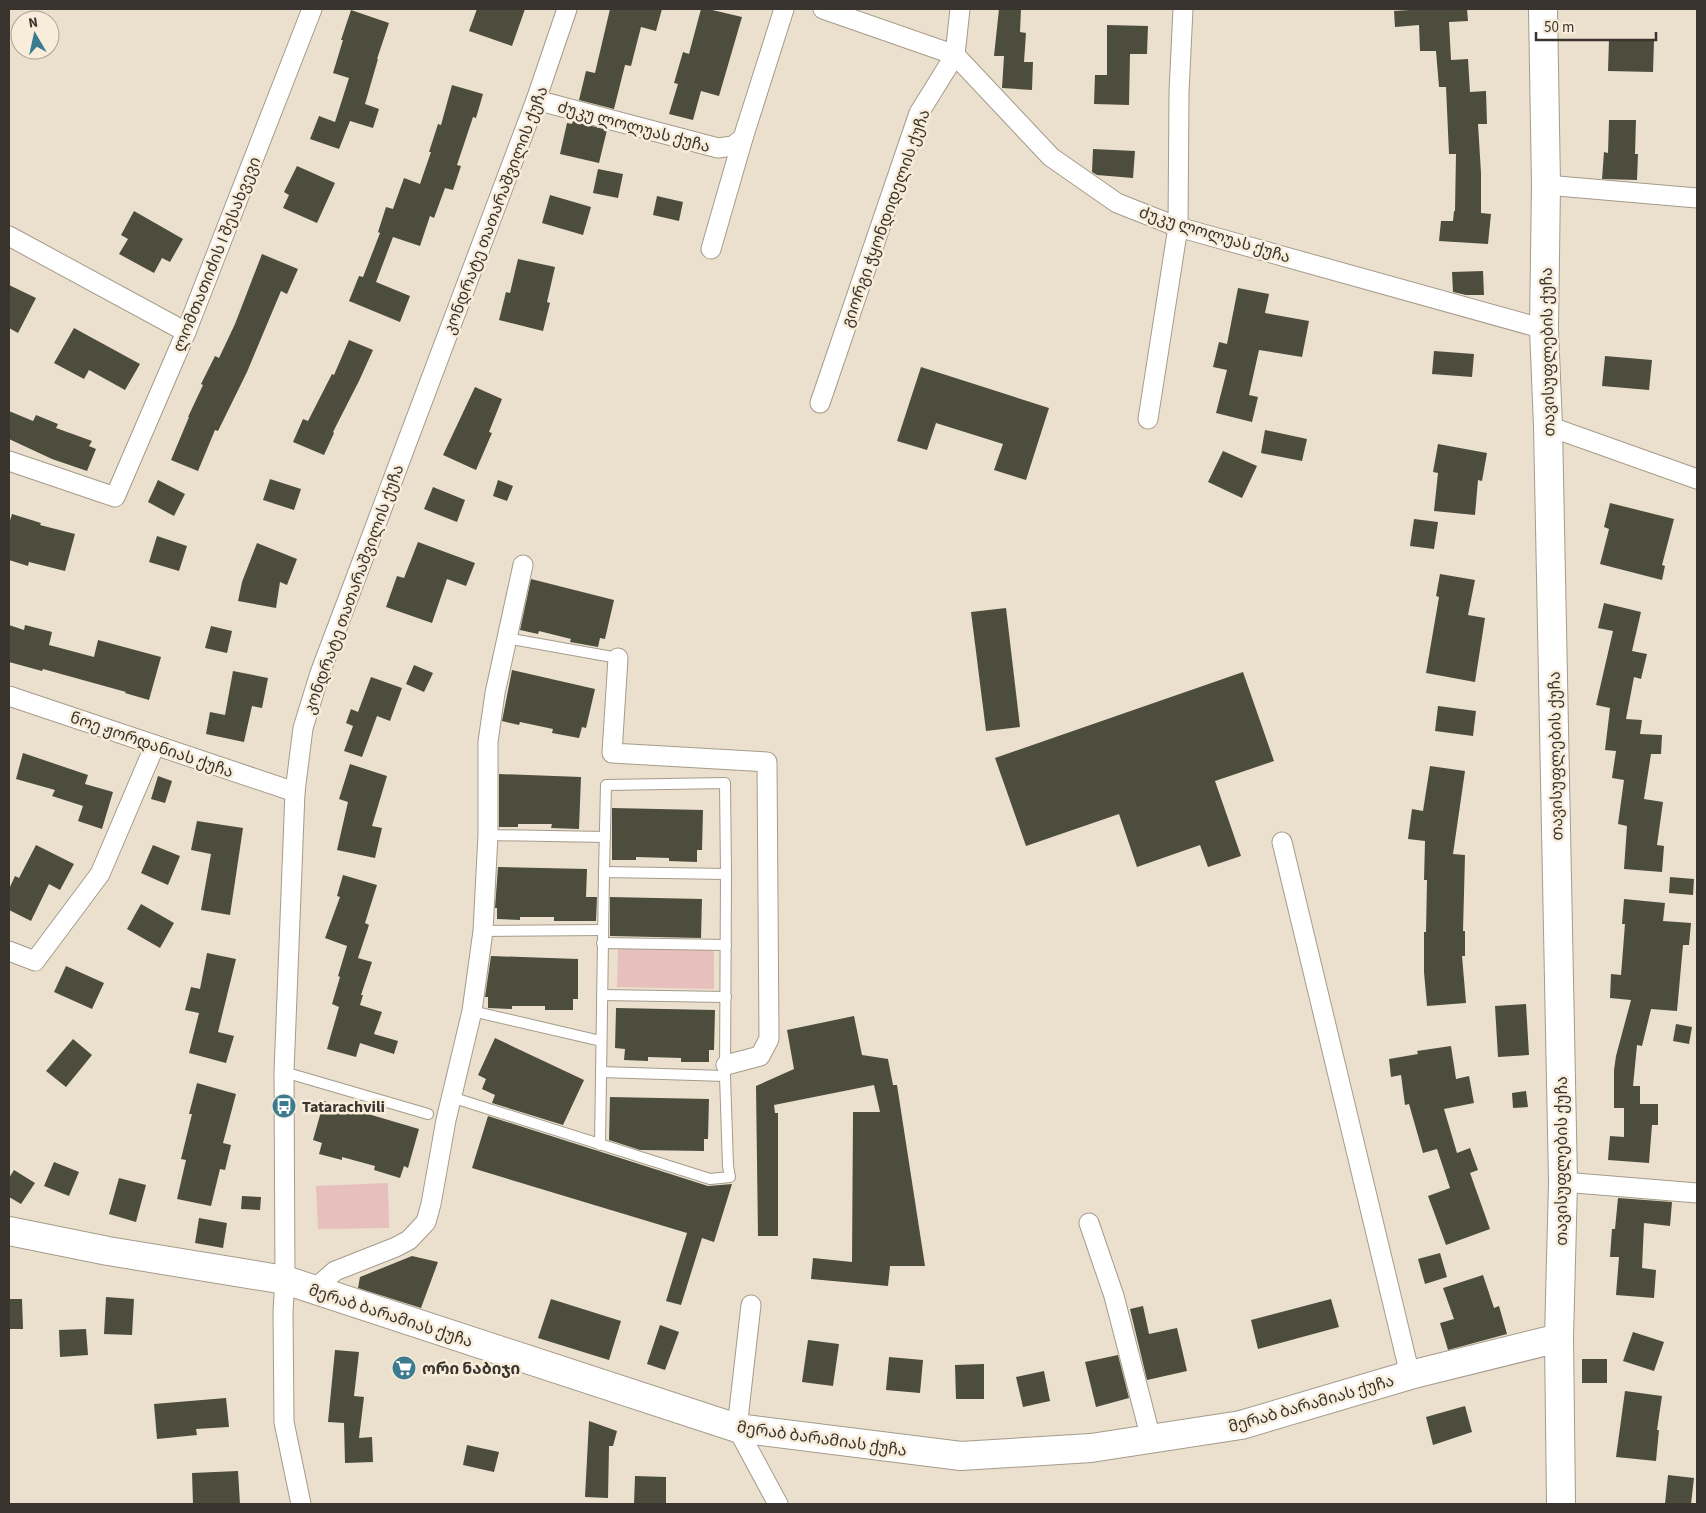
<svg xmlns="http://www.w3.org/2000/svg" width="1706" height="1513" viewBox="0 0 1706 1513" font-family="'Source Sans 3','Noto Sans Georgian',sans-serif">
<rect width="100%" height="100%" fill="#ebe0ce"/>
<g fill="#e7bfbc">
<path d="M618 947 714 948V989L617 987Z"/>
<path d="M388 1183 389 1228 318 1229 316 1186Z"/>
</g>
<g fill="#4d4d3d">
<path d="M477 9H525L512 46 469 31Z"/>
<path d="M610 9H662L656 31 641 27 631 66 625 65 614 109 579 100 586 71 595 73Z"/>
<path d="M701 9H708L742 17 719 96 701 91 693 120 669 114 678 84 674 83 683 52 689 54Z"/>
<path d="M999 9H1021L1020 32 1026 33 1024 62H1033L1032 90 1002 88 1004 56H994Z"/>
<path d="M1425 9H1467L1468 21 1449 22 1451 60 1468 59 1470 92 1486 91 1487 124H1478L1481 173V213L1491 214 1488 244 1439 241 1441 221H1453L1454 211H1455L1456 154H1449L1446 87H1439L1436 51H1420L1419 25 1395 27 1394 11Z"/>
<path d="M351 10 389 23 377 59H378L365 104 379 109 373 128 350 121 339 149 310 139 319 116 335 122 349 78 333 73 343 40H341Z"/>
<path d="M1107 25 1148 26 1147 54H1130L1129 105 1094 104 1095 75H1107Z"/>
<path d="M1609 40H1654L1653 72 1608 71Z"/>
<path d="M452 85 483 94 476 118 473 117 457 165 461 166 453 190 445 188 434 218 430 216 420 246 393 237 376 282 410 296 400 322 349 301 359 276 363 277 380 233 378 232 386 207 393 209 404 178 420 184 431 152H429L438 124 441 125Z"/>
<path d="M1609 120H1636L1635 154H1638L1637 180 1602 179 1604 152 1608 153Z"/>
<path d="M573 121 607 130 599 163 560 154 567 123 572 124Z"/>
<path d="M1093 149 1135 151 1133 178 1097 175 1092 172Z"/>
<path d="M297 166 335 183 317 223 283 208 289 195 284 192Z"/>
<path d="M598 169 623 174 618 198 593 193Z"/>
<path d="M550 195 591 207 583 235 542 223Z"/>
<path d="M657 196 683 202 679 221 653 215Z"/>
<path d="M134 211 183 239 170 262 162 258 154 273 119 254 128 239 121 235Z"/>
<path d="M262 254 298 269 287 294 281 291 247 372 218 431 215 430 198 471 171 460 189 417H188L203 385 201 384 215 356 219 358 235 324Z"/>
<path d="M518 259 555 267 547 302 550 303 543 331 499 320 506 292 510 293Z"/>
<path d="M1483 271 1484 295H1466L1453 292 1452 272Z"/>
<path d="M9 285 36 298 18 333 9 328Z"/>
<path d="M1238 288 1269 294 1265 313 1309 321 1302 357 1259 350 1249 395 1258 397 1252 422 1216 413 1227 370 1213 367 1219 342 1227 344Z"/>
<path d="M74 328 140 364 125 390 89 370 84 379 54 363Z"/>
<path d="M349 340 373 350 359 381 333 432 334 433 324 455 293 442 303 419 308 421 332 374 334 375Z"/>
<path d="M1434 351 1474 354 1472 377 1432 374Z"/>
<path d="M1605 356 1652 360 1649 390 1602 386Z"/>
<path d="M921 367 1049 408 1026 480 994 470 1003 444 936 423 927 450 897 441Z"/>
<path d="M475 387 502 399 489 432 492 433 476 470 443 455Z"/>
<path d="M9 411 33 421 36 415 58 424 56 428 92 441 89 446 96 449 87 471 52 459 9 439Z"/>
<path d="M1265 430 1307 439 1302 461 1261 453Z"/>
<path d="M1438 444 1487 453 1482 481 1478 480 1475 515 1434 511 1438 473 1433 472Z"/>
<path d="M1223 451 1257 466 1242 498 1208 482Z"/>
<path d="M270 479 301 489 294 510 263 500Z"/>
<path d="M158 480 185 494 174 516 148 502Z"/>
<path d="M498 480 513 486 507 501 493 496Z"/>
<path d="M433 487 465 500 457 522 424 509Z"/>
<path d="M1610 503 1674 519 1662 565 1665 566 1662 580 1600 564 1609 529 1604 527Z"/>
<path d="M12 514 41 523 40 525 75 534 65 571 29 562 28 566 9 560V524Z"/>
<path d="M1414 519 1438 522 1434 549 1410 546Z"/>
<path d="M157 536 187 546 179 571 149 562Z"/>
<path d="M418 542 475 563 466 586 447 579 432 623 386 607 397 576 404 578Z"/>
<path d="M257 543 297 559 287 585 280 582 276 608 238 601 242 582Z"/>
<path d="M1440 574 1475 580 1468 615 1485 618 1475 682 1426 673 1439 597 1436 596Z"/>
<path d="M531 579 614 600 605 639 600 638 598 647 570 642 571 639 539 631 538 634 520 630Z"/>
<path d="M1604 603 1641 612 1632 651 1647 654 1641 679 1634 677 1626 719 1642 720 1640 734 1662 735 1661 754H1651L1644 799 1663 802 1657 845 1664 846 1662 872 1624 869 1627 826 1618 824 1624 780 1612 778 1616 751 1605 750 1610 708 1596 705 1613 631 1598 628Z"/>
<path d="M1006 608 1020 727 986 731 971 612Z"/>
<path d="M9 625 24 630 25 625 52 632 49 645 94 657 98 640 161 657 149 700 125 693 126 692 43 669 42 671 9 662Z"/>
<path d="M211 626 232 631 227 653 205 648Z"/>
<path d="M414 665 433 673 424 692 406 684Z"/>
<path d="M512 670 595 689 586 728 582 727 579 738 552 733 553 729 520 722 519 725 502 721Z"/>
<path d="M233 671 268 678 262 708 252 706 244 742 206 734 210 712 225 715Z"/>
<path d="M1243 672 1274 761 1215 781 1241 856 1208 867 1200 845 1137 867 1119 814 1026 846 995 758Z"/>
<path d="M371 677 402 688 390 721 377 716 362 757 344 751 353 726 346 723 351 709 358 712Z"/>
<path d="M1438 706 1476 711 1473 736 1435 731Z"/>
<path d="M23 753 88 775 85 784 113 792 102 829 78 821 83 806 52 796 55 790 16 779Z"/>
<path d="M350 764 387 776 372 826 382 828 375 858 337 850 348 802 339 799Z"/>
<path d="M1430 766 1465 771 1453 854 1465 855 1463 931H1465V956H1462L1466 1003 1427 1006 1424 972V932H1426L1427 880H1424L1425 841 1408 839 1412 809 1423 811Z"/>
<path d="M499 774 581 777 579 829 551 828 552 824H518V827H499Z"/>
<path d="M158 776 172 781 165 803 151 799Z"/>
<path d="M612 808 703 810 702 850H697V862L669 861V858L636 857V860H612Z"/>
<path d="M197 821 243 828 230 915 201 910 211 854 191 850Z"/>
<path d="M36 845 74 864 60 890 49 884 31 921 9 910V889L15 876 19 878Z"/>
<path d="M153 845 180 856 168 885 141 873Z"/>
<path d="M498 867 587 869 586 897H597L596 921H554V917H520V920L497 919V908H495Z"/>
<path d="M343 875 377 885 365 923 369 925 358 958 372 962 361 995H363L360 1005 382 1012 374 1034 398 1041 394 1054 360 1043 356 1057 327 1049 339 1007 332 1004 340 977 338 976 347 946 325 938 340 897 337 896Z"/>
<path d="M1670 877 1694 879 1693 895 1669 893Z"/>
<path d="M610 897 702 899 701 938 610 936Z"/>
<path d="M1624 899 1665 903 1663 921 1691 923 1689 945H1683L1677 1011 1651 1009 1642 1046 1637 1045 1633 1086H1640V1104H1658V1125H1652L1649 1163 1608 1160 1610 1136 1624 1137V1108H1614V1070L1616 1056 1631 1000 1610 998 1611 974 1621 975 1625 924H1622Z"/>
<path d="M141 904 174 923 160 948 127 929Z"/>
<path d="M207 953 236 959 218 1032 234 1036 226 1063 189 1053 199 1013 185 1010 191 987 200 989Z"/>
<path d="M491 956 578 959V999H573V1010H545V1006H512V1009L488 1008V997H485Z"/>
<path d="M66 966 104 983 92 1009 54 992Z"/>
<path d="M1526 1004 1529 1055 1498 1057 1495 1006Z"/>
<path d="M616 1008 715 1010 714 1050H709V1062H681V1058L648 1057V1061L624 1060 625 1049 615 1048Z"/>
<path d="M854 1016 862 1055 888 1059 893 1085H897L925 1266H890L888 1286 811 1279 813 1258 852 1262 853 1112H880L874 1085 774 1105 775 1113H778V1236H758L756 1086 794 1069 787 1030Z"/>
<path d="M1676 1024 1692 1027 1689 1044 1673 1041Z"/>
<path d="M495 1038 584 1080 563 1125 492 1103 495 1095 482 1089 486 1079 478 1075Z"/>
<path d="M73 1039 92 1055 66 1087 46 1071Z"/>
<path d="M1451 1046 1456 1079 1469 1076 1474 1103 1444 1109 1457 1153 1470 1148 1478 1170 1470 1173 1490 1229 1446 1245 1428 1196 1450 1188 1437 1149 1423 1153 1409 1104 1405 1105 1401 1075 1391 1077 1389 1059 1418 1054 1417 1051Z"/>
<path d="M197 1083 236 1094 223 1143 231 1145 225 1170 220 1169 211 1206 177 1199 186 1160 181 1159 192 1114H189Z"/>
<path d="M1526 1091 1528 1107 1513 1108 1512 1093Z"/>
<path d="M610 1097 709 1099 708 1139H704V1151L640 1150 609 1140Z"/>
<path d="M324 1101 419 1129 408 1168 404 1166 400 1178 374 1170 375 1166 342 1157V1160L319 1154 322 1143 313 1140Z"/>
<path d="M488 1116 708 1186 732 1184 714 1242 702 1238 681 1305 666 1301 687 1233 472 1168Z"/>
<path d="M54 1162 79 1172 69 1196 44 1186Z"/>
<path d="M14 1170 35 1183 21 1204 9 1197V1178Z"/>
<path d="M119 1178 146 1185 136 1222 109 1214Z"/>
<path d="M242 1196 261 1197 260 1210 241 1209Z"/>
<path d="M1618 1198 1672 1202 1670 1226 1644 1223 1642 1268 1656 1270 1654 1298 1616 1295 1619 1257H1610L1612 1229H1615Z"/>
<path d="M199 1218 227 1223 223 1248 195 1243Z"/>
<path d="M1440 1253 1447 1277 1425 1284 1418 1259Z"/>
<path d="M412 1256 438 1262 421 1308 358 1288 360 1277Z"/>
<path d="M1483 1275 1494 1308 1499 1306 1507 1334 1448 1350 1440 1323 1454 1319 1443 1288Z"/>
<path d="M106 1297 134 1299 132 1335 104 1334Z"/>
<path d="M9 1299H22L23 1329H9Z"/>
<path d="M551 1299 621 1321 609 1360 538 1338Z"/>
<path d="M1331 1299 1339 1327 1258 1349 1251 1320Z"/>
<path d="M1143 1306 1149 1334 1177 1328 1187 1371 1147 1380 1130 1309Z"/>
<path d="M660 1325 679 1332 665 1370 647 1364Z"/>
<path d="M86 1329 88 1355 60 1357 59 1330Z"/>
<path d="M1633 1332 1664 1342 1654 1371 1623 1361Z"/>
<path d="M808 1340 839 1344 833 1386 802 1382Z"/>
<path d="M335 1350 359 1352 354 1396 364 1397 359 1438 372 1437 373 1462 345 1463 344 1423 328 1422Z"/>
<path d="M1118 1355 1129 1398 1096 1407 1085 1362Z"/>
<path d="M889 1357 923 1360 920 1393 886 1390Z"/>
<rect x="1582" y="1359" width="25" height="24"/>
<path d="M984 1364V1399H956L955 1365Z"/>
<path d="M1044 1371 1050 1401 1023 1407 1016 1377Z"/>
<path d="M1625 1391 1662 1396 1657 1430H1659L1656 1461 1616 1457Z"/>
<path d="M226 1398 229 1427 196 1429 197 1435 157 1439 154 1404Z"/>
<path d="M1465 1406 1472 1432 1433 1445 1426 1417Z"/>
<path d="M589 1421 617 1431 613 1446H609L608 1498 585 1497Z"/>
<path d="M467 1445 499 1452 494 1472 463 1465Z"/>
<path d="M238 1471 240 1504H193L192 1473Z"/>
<path d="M1668 1475 1694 1478 1691 1504H1665Z"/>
<path d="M635 1476 666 1477V1504H634Z"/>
</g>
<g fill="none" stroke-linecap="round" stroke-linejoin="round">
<defs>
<g id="service">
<path d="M506 638 618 658"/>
<path d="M488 835 605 837"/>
<path d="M604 872 606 785 725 783 726 874"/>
<path d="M483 931 603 930"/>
<path d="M602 943 726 945"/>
<path d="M602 995 726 997"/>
<path d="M472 1011 601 1041"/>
<path d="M284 1072 428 1114"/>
<path d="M601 1072 725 1076"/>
<path d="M451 1097 710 1179 730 1177 728 1166 725 1076 726 874 604 872 600 1145"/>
</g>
<g id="minor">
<path d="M823 9 955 55 1051 157 1117 203 1178 227 1544 329"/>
<path d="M536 100 718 148 733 146 743 138 784 9"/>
<path d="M1546 185 1697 198"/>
<path d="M9 236 186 332"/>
<path d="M711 249 743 138"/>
<path d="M820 403 919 113 955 55 960 9"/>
<path d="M1148 419 1178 227 1179 92 1183 9"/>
<path d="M1548 426 1697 479"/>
<path d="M9 461 115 497 186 332 312 9"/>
<path d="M618 658 612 753 767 762 769 1039 760 1056 726 1065"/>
<path d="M9 696 295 792"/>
<path d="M1282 842 1410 1375"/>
<path d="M9 951 35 961 100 874 155 745"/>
<path d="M1563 1182 1697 1193"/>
<path d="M1089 1223 1114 1296 1151 1439"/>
<path d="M313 1290 335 1271 396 1247 409 1240 426 1222 431 1204 446 1120 472 1011 483 931 488 835V742L495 693 523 565"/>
<path d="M751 1305 737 1428 778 1504"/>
<path d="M301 1504 284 1422 283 1311 285 1280 284 1072 295 792 303 728 320 673 536 100 567 9"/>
</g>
<g id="secondary">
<path d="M1543 9 1546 185 1544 329 1548 426 1563 1182 1559 1338 1561 1504"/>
<path d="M9 1231 108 1251 285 1280 737 1428 961 1456 1091 1448 1241 1425 1410 1375 1559 1338"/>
</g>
</defs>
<use href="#service" stroke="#a59b8a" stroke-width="12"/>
<use href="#minor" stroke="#a59b8a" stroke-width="21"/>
<use href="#secondary" stroke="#a59b8a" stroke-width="30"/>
<use href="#service" stroke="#fff" stroke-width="10"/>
<use href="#minor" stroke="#fff" stroke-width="19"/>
<use href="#secondary" stroke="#fff" stroke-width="28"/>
</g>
<defs>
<symbol id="bus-disc" viewBox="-11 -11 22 22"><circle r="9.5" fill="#3c7b8f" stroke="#f8eddb"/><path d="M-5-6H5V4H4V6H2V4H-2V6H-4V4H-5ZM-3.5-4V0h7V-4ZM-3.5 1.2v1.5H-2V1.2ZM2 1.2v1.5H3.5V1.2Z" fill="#fff"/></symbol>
<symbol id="supermarket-disc" viewBox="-11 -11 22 22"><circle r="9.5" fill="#3c7b8f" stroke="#f8eddb"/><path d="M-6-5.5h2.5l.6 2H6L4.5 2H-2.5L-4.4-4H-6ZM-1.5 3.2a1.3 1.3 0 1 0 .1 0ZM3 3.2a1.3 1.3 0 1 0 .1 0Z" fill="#fff"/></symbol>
</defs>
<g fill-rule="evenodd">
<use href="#bus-disc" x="270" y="1092" width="28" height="28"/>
<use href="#supermarket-disc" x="390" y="1354" width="28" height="28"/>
</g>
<g text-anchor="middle" stroke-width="5" stroke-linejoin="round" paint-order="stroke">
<g font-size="16" fill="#39352e" stroke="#f8eddb">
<text transform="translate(634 126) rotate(15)" y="6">ძუკუ ლოლუას ქუჩა</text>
<text transform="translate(495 210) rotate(-69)" y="6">კონდრატე თათარაშვილის ქუჩა</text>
<text transform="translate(885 218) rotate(-70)" y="6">გიორგი ჭყონდიდელის ქუჩა</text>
<text transform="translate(1215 234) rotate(17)" y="6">ძუკუ ლოლუას ქუჩა</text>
<text transform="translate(216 254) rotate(-68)" y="6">ლომთათიძის I შესახვევი</text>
<text transform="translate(1547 352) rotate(-91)" y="6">თავისუფლების ქუჩა</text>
<text transform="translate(353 589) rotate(-70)" y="6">კონდრატე თათარაშვილის ქუჩა</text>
<text transform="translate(152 744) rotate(19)" y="6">ნოე ჟორდანიას ქუჩა</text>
<text transform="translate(1555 756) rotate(-91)" y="6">თავისუფლების ქუჩა</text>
<text transform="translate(1561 1161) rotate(-90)" y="6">თავისუფლების ქუჩა</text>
<text transform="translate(391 1315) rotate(18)" y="6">მერაბ ბარამიას ქუჩა</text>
<text transform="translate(1311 1403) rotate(-16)" y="6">მერაბ ბარამიას ქუჩა</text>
<text transform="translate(822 1438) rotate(8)" y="6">მერაბ ბარამიას ქუჩა</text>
</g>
<g font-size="16" font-weight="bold" fill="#39352e" stroke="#f8eddb" text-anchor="start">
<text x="302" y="1112">Tatarachvili</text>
<text x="422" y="1374">ორი ნაბიჯი</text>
</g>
</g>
<rect width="1706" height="1513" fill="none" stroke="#39352e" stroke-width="20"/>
<g transform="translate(35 35) rotate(351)"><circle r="24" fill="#f8eddb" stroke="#aca396"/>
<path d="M0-4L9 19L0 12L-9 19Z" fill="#3c7b8f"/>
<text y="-8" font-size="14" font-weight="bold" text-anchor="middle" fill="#39352e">N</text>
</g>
<path d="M1536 32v8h120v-8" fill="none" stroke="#39352e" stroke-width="2.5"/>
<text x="1544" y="32" font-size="15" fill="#39352e" stroke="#f8eddb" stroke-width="4" paint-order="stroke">50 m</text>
</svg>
